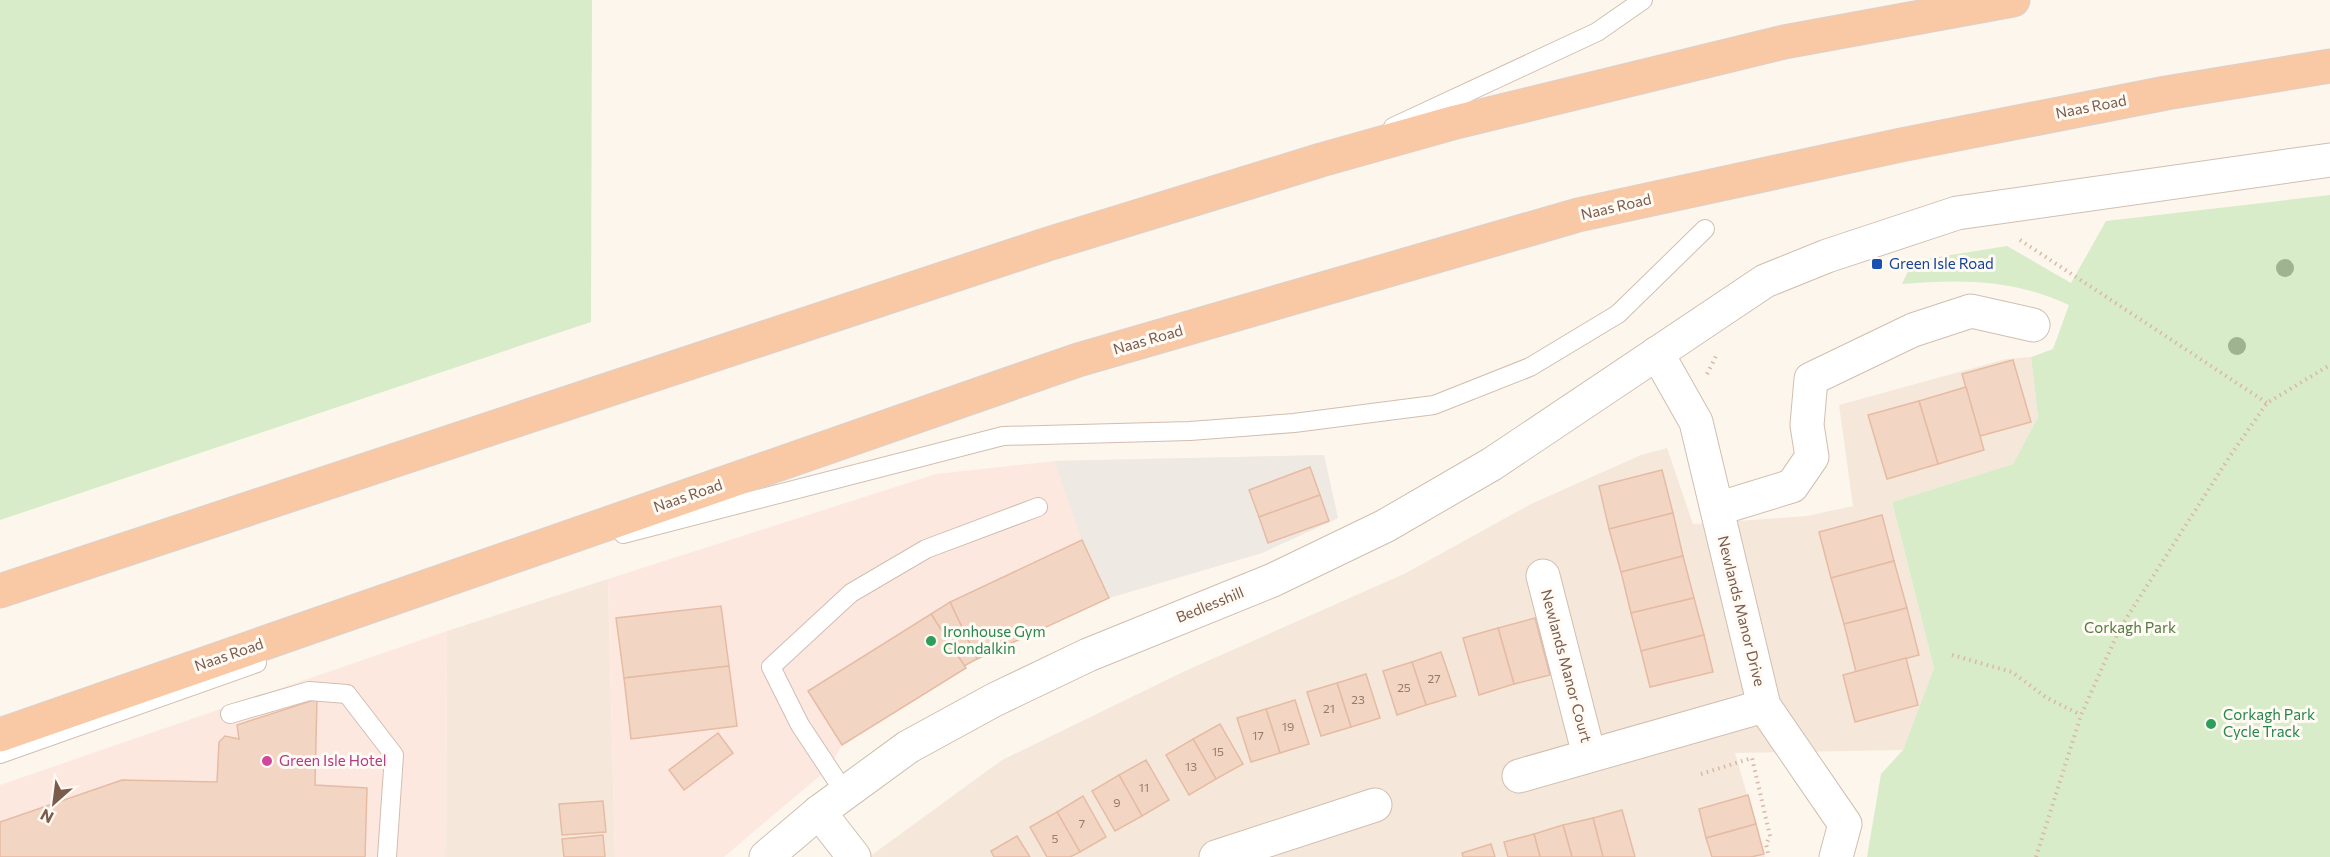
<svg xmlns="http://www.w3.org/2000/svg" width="2330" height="857" viewBox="0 0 2330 857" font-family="Commissioner,sans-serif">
<rect width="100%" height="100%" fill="#fdf6ec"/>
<g fill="#f5e8da">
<path d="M2031 357 2038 417 2013 464 1892 502 1934 668 1903 750 1735 753 1765 857H869L1002 760 1185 671 1404 574 1531 504 1641 455 1667 448 1693 524 1807 516 1853 506 1839 405 2006 359Z"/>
<path d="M608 579 615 857H446L447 631Z"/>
</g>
<g fill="#fde8e0">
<path d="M1324 455 1338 518 1262 553 1109 598 977 659 842 745 829 768 724 857H615L608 579 936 474 1054 461Z"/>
<path d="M447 631 446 857H0V785Z"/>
</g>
<path fill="#efe9e4" d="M1324 455 1338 518 1262 553 1109 598 1082 540 1054 461Z"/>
<g fill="#d8ecc9">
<path d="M0 0H592L591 322 0 520Z"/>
<path d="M2330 195V857H1867L1881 774 1903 750 1934 668 1892 502 2013 464 2038 417 2031 357 2053 349 2069 305C2014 279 1961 279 1902 284L1913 261 2007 246 2071 283 2106 221Z"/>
</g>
<g fill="#f3d5c3" stroke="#e6bba3" stroke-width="1.5">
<path d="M2013 360 2031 422 1980 436 1962 374Z"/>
<path d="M1966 387 1984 450 1938 464 1919 401Z"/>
<path d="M1919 401 1938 464 1887 479 1868 415Z"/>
<path d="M1310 467 1320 495 1259 517 1249 490Z"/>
<path d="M1662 470 1673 513 1609 529 1599 486Z"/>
<path d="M1320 495 1329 521 1268 543 1259 517Z"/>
<path d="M1673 513 1683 556 1621 572 1609 529Z"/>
<path d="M1882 515 1894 561 1831 578 1819 532Z"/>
<path d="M1082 540 1109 598 977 659 950 602Z"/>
<path d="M1683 556 1694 598 1631 613 1621 572Z"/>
<path d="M1894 561 1907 608 1844 624 1831 578Z"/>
<path d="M1694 598 1704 635 1641 651 1631 613Z"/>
<path d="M950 602 977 659 964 666 931 614Z"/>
<path d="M721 606 729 666 624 678 616 618Z"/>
<path d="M1907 608 1919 655 1856 672 1844 624Z"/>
<path d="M931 614 966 668 842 745 808 691Z"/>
<path d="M1535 618 1550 675 1514 684 1498 628Z"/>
<path d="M1498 628 1514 684 1479 695 1463 638Z"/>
<path d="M1704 635 1713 672 1650 687 1641 651Z"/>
<path d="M1441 652 1456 696 1426 705 1412 662Z"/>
<path d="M1906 658 1918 705 1855 722 1843 675Z"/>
<path d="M1412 662 1426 705 1397 715 1383 671Z"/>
<path d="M729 666 737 726 631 739 624 678Z"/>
<path d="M1366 674 1380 718 1351 727 1337 683Z"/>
<path d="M1337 683 1351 727 1321 736 1307 692Z"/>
<path d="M317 699 315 785 367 788 365 857H0V822L122 780 217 782 219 742 225 736 239 739 237 725Z"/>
<path d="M1295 700 1309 744 1280 753 1266 709Z"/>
<path d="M1266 709 1280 753 1251 762 1237 718Z"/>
<path d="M1220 724 1243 764 1216 779 1193 739Z"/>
<path d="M718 733 733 753 684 790 669 770Z"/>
<path d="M1193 739 1216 779 1189 795 1166 755Z"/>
<path d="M1146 760 1169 800 1142 816 1119 775Z"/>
<path d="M1119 775 1142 816 1115 831 1092 791Z"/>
<path d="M1748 795 1756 824 1706 838 1699 809Z"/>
<path d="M1083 796 1106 837 1080 852 1057 812Z"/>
<path d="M603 801 606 832 562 835 559 804Z"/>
<path d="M1622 810 1635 857H1603L1593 818Z"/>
<path d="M1057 812 1080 852 1070 857H1047L1030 827Z"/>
<path d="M1593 818 1603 857H1572L1563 825Z"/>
<path d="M1756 824 1764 854 1751 857H1712L1706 838Z"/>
<path d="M1563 825 1572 857H1540L1534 834Z"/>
<path d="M1534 834 1540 857H1508L1504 842Z"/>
<path d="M603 835 605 857H564L562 839Z"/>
<path d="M1017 836 1030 857H994L991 851Z"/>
<path d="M1491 844 1495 857H1463L1462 853Z"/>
</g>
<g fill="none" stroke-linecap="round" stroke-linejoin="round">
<defs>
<g id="service">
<path d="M1393 127 1597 32 1643 0"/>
<path d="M623 534 1003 436 1190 431 1294 423 1434 405 1530 367 1618 314 1705 229"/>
<path d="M230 714 309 691 347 694 394 755 387 857"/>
<path d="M0 754 257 663"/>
<path d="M845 793 800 725 771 667 851 593 926 549 1038 507"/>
</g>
<g id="minor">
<path d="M1657 353 1696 422 1764 706 1845 824 1836 857"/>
<path d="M1717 509 1792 486 1812 457 1807 425 1811 379 1913 330 1971 311 2033 325"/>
<path d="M1543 576 1589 755"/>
<path d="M1519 776 1764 706"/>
<path d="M819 812 854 857"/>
<path d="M1216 857 1375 805"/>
</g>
<path id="tertiary" d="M766 857 819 812 908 747 994 700 1088 655 1273 580 1385 526 1492 464 1765 281 1827 256 1957 213 2330 160"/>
<g id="trunk">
<path d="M0 591 1048 244 1321 160 1456 122 1784 42 2013 0"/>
<path d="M0 735 1078 360 1578 215 1901 145 2166 93 2330 66"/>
</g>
</defs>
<use href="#service" stroke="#d1beb0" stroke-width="20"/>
<use href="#minor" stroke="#d1beb0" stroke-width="35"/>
<use href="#tertiary" stroke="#d1beb0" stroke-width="35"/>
<use href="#trunk" stroke="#dad1cd" stroke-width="35"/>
<g stroke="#d9b8a5" stroke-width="4" stroke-dasharray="1.5 4.5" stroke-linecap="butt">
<path d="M2020 240 2267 403"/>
<path d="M1707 374 1716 356"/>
<path d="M1952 655 2012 672 2047 698 2081 715"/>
<path d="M1701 774 1752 758 1770 836 1766 844 1769 857"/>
<path d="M2036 857 2081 715 2120 628 2230 456 2267 403 2330 365"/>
</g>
<use href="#service" stroke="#fff" stroke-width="18"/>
<use href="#minor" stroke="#fff" stroke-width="33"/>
<use href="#tertiary" stroke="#fff" stroke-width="33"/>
<use href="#trunk" stroke="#f9c8a4" stroke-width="33"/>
</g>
<g fill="#a0b28e">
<circle cx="2285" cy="268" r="9"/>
<circle cx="2237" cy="346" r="9"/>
</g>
<rect fill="#1a4fb4" stroke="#fffaf3" stroke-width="2" x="1871" y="258" width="12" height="12" rx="3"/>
<g fill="#2e9e5b" stroke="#fffaf3" stroke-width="2">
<circle cx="931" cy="641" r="6"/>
<circle cx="2211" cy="724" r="6"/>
</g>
<circle fill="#d1479c" stroke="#fffaf3" stroke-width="2" cx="267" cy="761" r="6"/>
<g text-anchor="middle" stroke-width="6" stroke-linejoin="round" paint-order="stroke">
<g font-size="12" fill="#987a6a">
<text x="1434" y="683">27</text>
<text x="1404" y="692">25</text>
<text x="1358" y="704">23</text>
<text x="1329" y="713">21</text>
<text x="1288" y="731">19</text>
<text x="1258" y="740">17</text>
<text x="1218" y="756">15</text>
<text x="1191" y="771">13</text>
<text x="1144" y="792">11</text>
<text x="1117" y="807">9</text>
<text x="1082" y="828">7</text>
<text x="1055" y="843">5</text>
</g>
<g font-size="15" fill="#7a5c4d" stroke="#fffaf3">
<text transform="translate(2091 107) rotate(-11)" y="5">Naas Road</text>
<text transform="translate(1616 207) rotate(-13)" y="5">Naas Road</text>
<text transform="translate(1148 340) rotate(-16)" y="5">Naas Road</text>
<text transform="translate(688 496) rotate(-19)" y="5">Naas Road</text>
<text transform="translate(1210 605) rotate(-22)" y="5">Bedlesshill</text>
<text transform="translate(1741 611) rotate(76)" y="5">Newlands Manor Drive</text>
<text transform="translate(229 655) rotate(-19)" y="5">Naas Road</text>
<text transform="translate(1566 666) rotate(75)" y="5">Newlands Manor Court</text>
</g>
<g font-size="15" fill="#164399" stroke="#fffaf3" text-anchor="start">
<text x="1889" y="269">Green Isle Road</text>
</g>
<g font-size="15" fill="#537a41" stroke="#fffaf3">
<text x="2130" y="633">Corkagh Park</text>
</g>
<g font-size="15" fill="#27864d" stroke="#fffaf3" text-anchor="start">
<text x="943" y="637">Ironhouse Gym<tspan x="943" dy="17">Clondalkin</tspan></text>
<text x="2223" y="720">Corkagh Park<tspan x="2223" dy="17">Cycle Track</tspan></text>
</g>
<g font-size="15" fill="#b23c85" stroke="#fffaf3" text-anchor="start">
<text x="279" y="766">Green Isle Hotel</text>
</g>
</g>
<g transform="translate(54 803) rotate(208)" stroke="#fffaf3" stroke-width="4.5" paint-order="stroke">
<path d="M0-4.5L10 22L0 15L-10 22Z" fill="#7a5c4d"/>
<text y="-9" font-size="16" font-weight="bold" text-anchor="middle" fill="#7a5c4d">N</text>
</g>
</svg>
